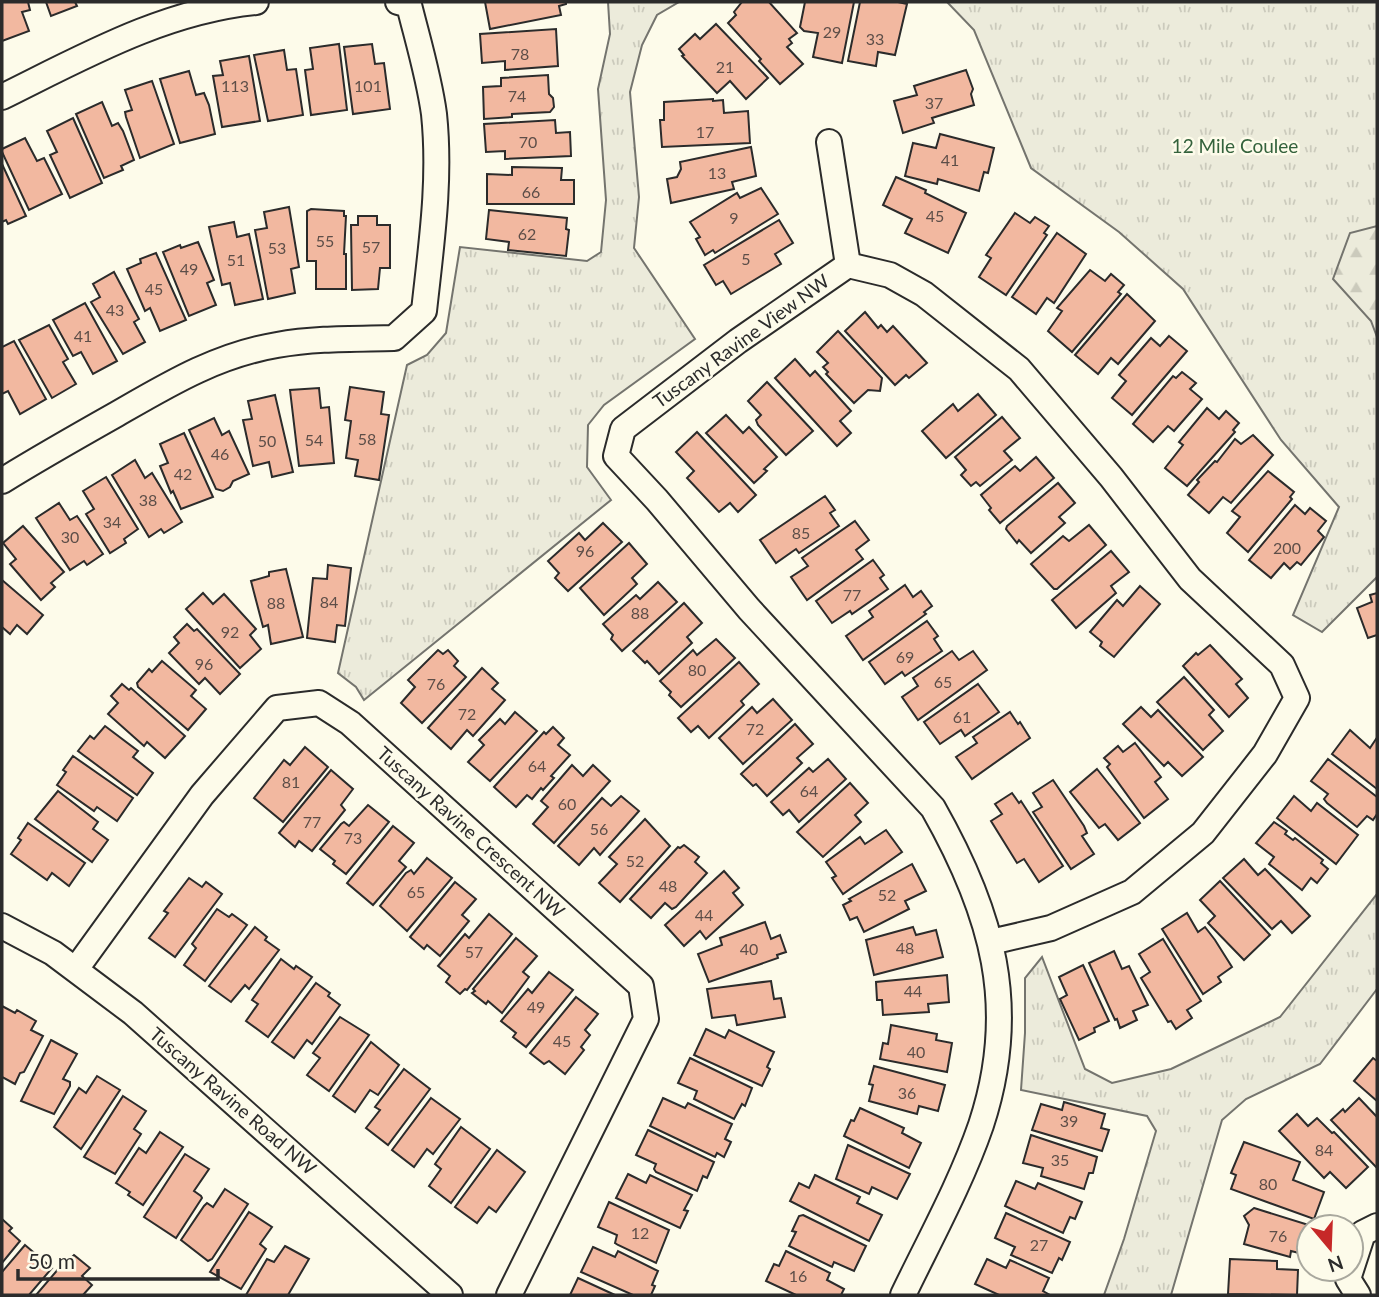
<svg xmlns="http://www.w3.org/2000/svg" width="1379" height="1297" viewBox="0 0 1379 1297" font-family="Lato,sans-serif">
<defs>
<pattern id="grass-tufts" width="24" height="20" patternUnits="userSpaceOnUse" patternTransform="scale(1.75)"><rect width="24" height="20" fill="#ecebdb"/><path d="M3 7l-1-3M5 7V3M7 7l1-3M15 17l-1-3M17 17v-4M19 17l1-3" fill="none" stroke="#cbcabc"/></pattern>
<pattern id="forest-firs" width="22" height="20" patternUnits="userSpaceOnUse" patternTransform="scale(1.75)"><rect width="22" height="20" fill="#ecebdb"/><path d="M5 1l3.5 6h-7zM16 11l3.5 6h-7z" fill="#cbcabc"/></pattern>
</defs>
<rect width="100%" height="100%" fill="#fdfbea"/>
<g fill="url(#grass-tufts)" stroke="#74746e" stroke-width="2">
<path d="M608 2H679L657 15 642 45 630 92 639 197 634 248 695 339 604 405 588 425 587 467 611 500 364 700 356 687 338 673 407 365 427 355 446 333 460 247 587 261 601 252 606 200 598 89 610 34Z"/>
<path d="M947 2H1377V577L1322 632 1293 615 1339 507 1281 440 1183 289 1119 232 1031 168 974 30Z"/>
<path d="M1377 894V989L1320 1064 1246 1099 1222 1120 1171 1295H1104L1124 1239 1156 1131 1147 1116 1021 1090 1025 1033V978L1042 957 1085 1069 1112 1083 1171 1069 1280 1017Z"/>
</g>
<path fill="url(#forest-firs)" stroke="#74746e" stroke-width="2" d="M1377 226V337L1371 321 1333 279 1350 233Z"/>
<g fill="#f2b8a0" stroke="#2b2b2b" stroke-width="2">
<path d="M2 2H28L30 10 22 12 29 31 2 41Z"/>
<path d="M46 2H75L77 6 51 16Z"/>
<path d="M485 2H566V4L559 6 561 15 490 29Z"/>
<path d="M742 2H769L797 33 789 39 792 43 787 47 803 64 780 84 759 61 761 59 728 23 736 15 734 12Z"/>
<path d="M805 2H854L842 63 813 57 818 33 804 31 800 27Z"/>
<path d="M860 2H898L907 4 895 55 878 52 876 66 848 61Z"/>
<path d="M716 24 768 78 746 99 730 81 717 93 682 56 684 55 679 49 695 34 700 39Z"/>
<path d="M556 29 558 66 505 70V61L482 63 480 34Z"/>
<path d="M339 44 347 110 311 115 305 70 313 69 310 48Z"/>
<path d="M372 44 375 64 384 63 390 109 353 114 344 47Z"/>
<path d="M284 50 287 70 296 69 303 115 268 121 254 55Z"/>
<path d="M249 56 260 121 222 127 213 76 223 75 220 61Z"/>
<path d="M966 70 973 89 971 94 974 105 932 118 934 123 903 133 894 101 917 95 914 86Z"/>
<path d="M189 71 196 95 204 93 209 105 215 134 180 143 160 79Z"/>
<path d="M548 75 549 94 553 98 554 107 550 112 512 114V117L484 119 483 87 501 86V78Z"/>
<path d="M152 81 174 144 140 158 126 117 125 112 132 110 125 90Z"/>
<path d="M713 99V101L723 100 724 113 748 111 750 143 662 147 660 120H664V102Z"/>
<path d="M102 102 112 126 118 123 123 131 134 160 121 166 123 170 104 178 76 114Z"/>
<path d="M73 118 102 183 70 198 50 155 57 152 47 131Z"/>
<path d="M555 120 556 133 570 132 571 156 505 159V151L486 152 484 124Z"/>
<path d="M940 134 994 148 988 173 984 172 979 191 938 179 937 184 905 176 913 143 936 148Z"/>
<path d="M25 138 37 161 44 158 62 194 29 210 2 152V149Z"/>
<path d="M751 147 756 176 732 182 734 189 671 203 667 179 677 177 681 169 680 162Z"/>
<path d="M2 164 26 216 8 224 6 220 2 222Z"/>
<path d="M512 167 562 168 561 180H574V204H487V174L512 175Z"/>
<path d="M896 177 926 190 925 193 966 213 948 253 905 233 912 219 883 205Z"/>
<path d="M761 188 778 214 715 253 713 250 705 255 696 239 700 237 690 222 737 193 740 198Z"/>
<path d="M289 207 299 267 291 269 295 293 268 299 255 230 267 228 264 212Z"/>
<path d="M311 209 344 211V216H346L344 254H346V289H316V261H307V211Z"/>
<path d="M489 210 567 218 566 229 569 230 566 256 508 250 509 242 486 239Z"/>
<path d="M1015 213 1030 223 1035 217 1049 226 1044 233 1047 235 1006 295 979 277 991 258 986 255Z"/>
<path d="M358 216H377V225H390V268H380L378 289 352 290 351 225H358Z"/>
<path d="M779 220 793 243 775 254 781 264 731 294 723 281 716 285 704 265Z"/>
<path d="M234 222 237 237 249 234 263 299 235 305 230 283 222 285 209 227Z"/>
<path d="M1057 233 1086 254 1054 303 1047 298 1036 314 1012 297Z"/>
<path d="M198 242 214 280 207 283 216 305 189 316 163 252 180 245 181 248Z"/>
<path d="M156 253 186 320 160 331 150 308 145 311 127 269 141 263 140 259Z"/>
<path d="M1090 270 1105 281 1111 274 1124 285 1118 292 1121 294 1072 352 1048 331 1062 311 1057 308Z"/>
<path d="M114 272 139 319 134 322 145 342 123 354 91 302 100 297 93 284Z"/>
<path d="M1127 294 1155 321 1118 364 1111 358 1098 374 1075 355Z"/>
<path d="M85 303 117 361 93 374 81 352 73 356 53 320Z"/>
<path d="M865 312 878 328 881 325 887 332 893 326 927 363 909 378 906 375 895 385 845 331Z"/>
<path d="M49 325 68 359 63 362 76 384 52 398 19 340Z"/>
<path d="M838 331 882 378 880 391 868 390 854 403 826 374 828 372 823 367 828 363 817 352Z"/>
<path d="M1169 336 1187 351 1132 415 1112 398 1126 381 1119 375 1151 338 1160 346Z"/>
<path d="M14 341 46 399 20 414 8 391 2 394V347Z"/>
<path d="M795 359 810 376 815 371 851 411 840 421 851 433 837 446 775 378Z"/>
<path d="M1182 372 1196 383 1190 389 1202 399 1174 431 1168 426 1153 442 1133 424 1173 376 1176 378Z"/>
<path d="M767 382 813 431 786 455 758 425 756 420 761 415 748 401Z"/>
<path d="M350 387 384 392 381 414 389 415 379 480 355 476 358 460 346 458 351 421 345 420Z"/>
<path d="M319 388 321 408 329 407 334 463 299 466 290 390Z"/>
<path d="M978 394 996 415 946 458 922 431 953 404 958 411Z"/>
<path d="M275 395 293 472 272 477 269 462 253 466 243 420 252 419 248 401Z"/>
<path d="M1207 408 1219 419 1226 411 1239 423 1233 430 1235 432 1187 486 1165 468 1183 445 1179 442Z"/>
<path d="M726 415 743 433 749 427 777 457 764 469 767 471 754 483 706 433Z"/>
<path d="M1002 417 1020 438 1004 451 1012 460 980 486 976 482 971 486 961 475 966 470 955 457Z"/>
<path d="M214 418 222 435 229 431 249 474 233 481 230 487 223 491 216 489 189 430Z"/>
<path d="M697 432 756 495 738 512 730 503 719 512 687 478 694 471 676 452Z"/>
<path d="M184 433 213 497 181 509 173 491 171 493 160 466 168 463 160 444Z"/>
<path d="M1253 435 1273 455 1231 503 1223 497 1209 513 1188 495 1199 482 1197 480 1215 461 1217 462 1235 439 1241 444Z"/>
<path d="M1036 457 1054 478 1000 523 989 510 991 508 981 495 1015 466 1020 471Z"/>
<path d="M135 460 145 478 152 473 182 522 164 533 161 529 149 537 112 475Z"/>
<path d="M1268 471 1294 492 1290 497 1292 499 1248 552 1227 533 1240 517 1232 511Z"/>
<path d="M106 477 138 529 124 539 126 543 110 553 86 514 94 509 83 491Z"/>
<path d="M1058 483 1075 503 1059 517 1065 523 1031 553 1019 540 1017 543 1006 529 1007 526Z"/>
<path d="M825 496 835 510 830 513 839 526 799 553 796 549 776 563 760 540Z"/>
<path d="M59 503 70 520 77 516 103 554 87 565 84 561 70 570 36 518Z"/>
<path d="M1295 505 1305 514 1310 508 1326 521 1318 531 1324 537 1301 565 1297 562 1290 569 1284 563 1271 578 1249 560Z"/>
<path d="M855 521 869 540 856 550 863 559 807 600 791 577 808 566 802 558Z"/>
<path d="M603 523 622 542 568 591 555 578 559 573 548 561 579 533 585 540Z"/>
<path d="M1089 525 1106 545 1057 589H1054L1031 564 1063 536 1069 541Z"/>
<path d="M23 526 64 572 51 583 55 587 41 600 10 564 16 559 3 543Z"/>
<path d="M629 543 647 564 632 578 637 584 604 615 580 588Z"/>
<path d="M1111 551 1129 572 1111 586 1116 593 1076 628 1052 600Z"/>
<path d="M873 560 884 575 880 578 888 589 852 614 850 611 832 623 816 601Z"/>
<path d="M328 565 351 568 345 626 337 625 335 642 307 638 313 578 327 579Z"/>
<path d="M286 569 303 637 271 644 268 625 263 627 251 581 269 576V572Z"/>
<path d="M2 580 43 615 27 634 17 625 10 634 2 627Z"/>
<path d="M658 582 677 602 622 651 611 639 613 635 603 624 636 595 640 599Z"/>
<path d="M905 585 913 597 921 591 932 606 924 612 926 614 863 660 846 636 873 617 869 611Z"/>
<path d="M1140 586 1160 604 1114 657 1100 646 1102 642 1090 632 1117 600 1123 606Z"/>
<path d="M203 593 213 604 224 594 256 629 250 635 261 649 240 668 186 609Z"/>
<path d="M1377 593V635L1368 638 1357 608 1372 602 1370 595Z"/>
<path d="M684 603 702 623 687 637 692 643 659 674 647 661 645 663 633 651Z"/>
<path d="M927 621 938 636 934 639 942 651 905 676 902 672 885 684 869 662Z"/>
<path d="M187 624 194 631 197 629 240 674 220 694 205 678 199 684 169 653 179 643 174 637Z"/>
<path d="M716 639 735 658 681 707 669 695 671 692 660 681 693 650 697 655Z"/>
<path d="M1210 645 1242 679 1236 684 1248 698 1229 717 1183 666 1196 653 1198 655Z"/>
<path d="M438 650 443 654 448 650 458 661 454 666 466 677 422 723 401 703 415 687 408 680Z"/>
<path d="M952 651 959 660 973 651 987 670 918 720 902 697 918 686 913 678Z"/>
<path d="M162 661 196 690 191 696 206 709 188 730 138 687 137 683 149 669 152 672Z"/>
<path d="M739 662 759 684 741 701 744 705 709 738 698 726 691 732 678 718Z"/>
<path d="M482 668 498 683 492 689 505 700 473 736 467 730 451 749 428 728Z"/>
<path d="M1184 677 1214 710 1209 715 1223 731 1203 750 1157 702Z"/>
<path d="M122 684 129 690 131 688 185 736 165 758 147 742 144 746 108 714 118 703 111 696Z"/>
<path d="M978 684 999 712 965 736 961 730 940 744 924 722Z"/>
<path d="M773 699 792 720 743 764 719 738 752 707 757 713Z"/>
<path d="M1141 707 1151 717 1158 710 1203 757 1182 776 1168 762 1164 766 1123 724Z"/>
<path d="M515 712 537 731 490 781 468 762 484 745 479 740 500 719 505 724Z"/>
<path d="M1010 712 1018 724 1020 722 1030 738 972 779 956 757 977 743 973 737Z"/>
<path d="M795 724 813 744 797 758 802 763 767 796 756 784 753 786 741 774Z"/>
<path d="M105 726 138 751 133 757 153 773 137 795 78 751 90 736 94 739Z"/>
<path d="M553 727 564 738 558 745 570 755 551 776 554 778 543 790 541 788 532 799 527 795 516 807 494 787 544 732 546 734Z"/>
<path d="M1350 730 1370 748 1376 739 1377 740V789L1332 754Z"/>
<path d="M1135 743 1161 777 1155 782 1168 799 1144 818 1107 767 1110 764 1104 758 1118 746 1123 752Z"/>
<path d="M305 747 328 767 283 822 254 798 284 760 290 765Z"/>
<path d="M73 756 133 798 117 821 97 807 94 811 57 785 66 772 63 770Z"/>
<path d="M828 759 846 779 799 822 789 810 783 815 771 802 809 768 813 772Z"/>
<path d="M1328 759 1377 797V814L1373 820 1367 816 1357 827 1327 803 1324 799 1328 794 1311 781Z"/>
<path d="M572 765 583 776 593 765 610 781 554 843 533 824 548 807 541 801Z"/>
<path d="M1097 769 1140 823 1118 840 1105 824 1099 828 1070 792Z"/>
<path d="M331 770 353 789 341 805 345 810 312 851 299 841 295 847 279 833Z"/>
<path d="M1053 780 1084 826 1087 833 1082 836 1094 854 1071 869 1033 812 1042 807 1033 793Z"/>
<path d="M850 783 868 803 855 815 861 822 823 857 797 832Z"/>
<path d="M58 791 98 822 93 829 108 840 92 862 35 819Z"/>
<path d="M1012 793 1019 803 1021 801 1063 866 1039 882 1024 859 1017 863 991 821 1002 814 995 804Z"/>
<path d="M621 796 639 811 600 855 594 848 579 865 558 846 602 798 611 806Z"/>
<path d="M1294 796 1311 811 1317 803 1358 835 1336 864 1277 818Z"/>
<path d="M368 805 389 822 346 874 333 864 335 861 320 849 341 824 344 822 349 826Z"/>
<path d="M645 819 670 846 620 902 599 883 617 864 609 857Z"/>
<path d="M1274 822 1287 831 1285 834 1293 840 1295 838 1323 860 1321 863 1328 869 1317 883 1311 878 1302 890 1269 864 1274 857 1256 843Z"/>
<path d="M28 823 85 863 69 886 52 873 47 880 11 854 21 840 18 838Z"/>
<path d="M393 826 414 843 399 861 406 867 373 905 347 883Z"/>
<path d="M886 830 902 852 843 894 832 878 836 876 826 862 860 837 865 844Z"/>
<path d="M684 845 699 857 695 862 707 873 676 907 672 909 665 903 651 918 630 899 678 847 680 848Z"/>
<path d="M427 858 452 878 407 931 380 906 406 873 411 870 414 874Z"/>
<path d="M1244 859 1258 875 1265 869 1310 916 1292 933 1281 921 1272 929 1223 878Z"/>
<path d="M912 864 926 891 905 901 909 909 864 932 857 917 850 920 843 905 851 901 849 899Z"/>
<path d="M724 871 739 888 733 893 743 905 706 939 700 931 684 946 665 925Z"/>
<path d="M189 878 202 887 206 882 222 894 175 957 149 938 168 913 164 911Z"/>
<path d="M1220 881 1270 935 1244 960 1208 923 1215 916 1200 900Z"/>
<path d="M455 882 476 899 462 915 469 921 440 956 427 945 424 949 410 937Z"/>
<path d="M217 909 229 917 232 914 247 925 205 981 184 965 196 948 192 944Z"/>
<path d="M1187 913 1198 932 1205 927 1215 940 1232 967 1218 977 1221 982 1203 994 1162 929Z"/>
<path d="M489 914 512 934 467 990 465 989 460 994 446 982 450 976 438 966 465 934 469 938Z"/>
<path d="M765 922 771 939 780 935 786 952 777 955 778 958 709 982 698 954 722 945 720 938Z"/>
<path d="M255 927 267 937 265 940 279 950 249 989 245 985 231 1002 209 986Z"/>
<path d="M913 927 916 935 936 930 943 957 874 975 866 940Z"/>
<path d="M516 938 537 956 523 972 529 977 502 1013 488 1001 486 1004 472 993 475 991 473 989Z"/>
<path d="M1163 939 1201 1001 1187 1010 1192 1018 1176 1029 1171 1021 1168 1022 1141 978 1150 972 1139 954Z"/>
<path d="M1114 951 1122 969 1129 966 1148 1005 1133 1011 1137 1020 1120 1028 1117 1019 1115 1020 1089 963Z"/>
<path d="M281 959 294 969 296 966 312 977 268 1037 246 1021 258 1004 252 1000Z"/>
<path d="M1083 965 1109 1021 1094 1028 1095 1032 1079 1040 1060 999 1067 995 1059 977Z"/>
<path d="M549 972 573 990 526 1047 513 1037 516 1033 501 1021 528 989 532 993Z"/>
<path d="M947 975 949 1002 928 1004 929 1012 883 1015 882 1000H877L876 982Z"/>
<path d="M771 981 774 999 781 998 785 1017 737 1025 735 1015 712 1018 707 989Z"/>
<path d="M316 983 330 993 328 996 340 1005 312 1044 307 1040 294 1058 272 1042Z"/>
<path d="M576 997 598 1014 585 1030 590 1035 581 1047 584 1050 565 1074 549 1061 544 1064 530 1053Z"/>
<path d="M2 1006 15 1013 17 1010 36 1021 31 1030 43 1036 24 1072 20 1073 15 1084 2 1077Z"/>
<path d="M340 1017 369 1035 329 1091 307 1075 320 1058 313 1053Z"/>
<path d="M891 1025 937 1034 936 1040 952 1043 947 1072 880 1059 883 1043 888 1044Z"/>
<path d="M706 1029 725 1038 729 1030 774 1052 767 1067 770 1069 762 1086 694 1055Z"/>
<path d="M51 1040 77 1054 63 1079 70 1082V1086L54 1114 21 1101Z"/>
<path d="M371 1042 399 1065 378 1095 370 1090 355 1112 333 1096Z"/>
<path d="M690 1058 752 1088 745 1106 742 1104 734 1119 694 1099 697 1091 678 1083Z"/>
<path d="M1373 1058 1377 1061V1101L1354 1081Z"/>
<path d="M874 1066 945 1085 938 1111 919 1106 917 1114 869 1101 873 1085 869 1084Z"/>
<path d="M404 1069 430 1089 388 1145 366 1128 380 1110 375 1107Z"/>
<path d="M97 1076 120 1090 81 1149 54 1127 79 1088 86 1093Z"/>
<path d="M123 1096 146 1111 134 1129 141 1134 115 1174 84 1157Z"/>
<path d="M431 1098 460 1119 433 1154 427 1149 414 1167 392 1150Z"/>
<path d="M663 1098 685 1108 688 1103 732 1124 725 1139 731 1142 724 1157 717 1153 715 1157 650 1126Z"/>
<path d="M1359 1098 1377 1117V1168L1331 1120 1343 1109 1345 1112Z"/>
<path d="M1064 1102 1105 1114 1101 1128 1109 1130 1102 1151 1032 1130 1041 1104 1062 1110Z"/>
<path d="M860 1108 904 1128 902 1133 921 1143 909 1168 844 1136 851 1120 854 1121Z"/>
<path d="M1297 1114 1308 1126 1317 1118 1332 1133 1334 1132 1368 1167 1346 1188 1330 1172 1324 1178 1279 1131Z"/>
<path d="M461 1127 490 1149 451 1203 429 1186 441 1169 435 1164Z"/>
<path d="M648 1130 714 1162 707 1178 703 1176 697 1191 656 1172 654 1169 656 1164 636 1155Z"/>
<path d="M160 1132 183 1147 143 1205 128 1195 130 1192 116 1183 139 1148 146 1153Z"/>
<path d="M1031 1135 1097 1157 1093 1173H1089L1084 1189 1041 1176 1043 1168 1023 1163Z"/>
<path d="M1244 1142 1300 1162 1293 1180 1324 1192 1314 1219 1231 1189 1236 1175 1231 1173Z"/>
<path d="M848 1145 910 1174 897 1199 872 1187 869 1194 836 1179Z"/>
<path d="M497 1150 525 1172 496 1212 489 1207 477 1223 455 1207Z"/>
<path d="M185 1154 209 1169 194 1191 201 1196 202 1198 176 1238 144 1217Z"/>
<path d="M628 1174 646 1183 650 1175 692 1195 684 1210 688 1211 680 1228 616 1198Z"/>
<path d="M815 1175 860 1197 857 1203 882 1215 869 1241 790 1201 799 1183 809 1188Z"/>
<path d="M1016 1181 1035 1189 1038 1183 1082 1202 1075 1219 1070 1217 1063 1233 1005 1206Z"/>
<path d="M225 1189 248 1204 212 1259 208 1261 181 1240 204 1206 207 1203 213 1207Z"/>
<path d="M609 1202 669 1230 656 1263 618 1245 615 1243 617 1235 598 1227Z"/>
<path d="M1254 1208 1315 1227H1309L1307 1255 1291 1251 1290 1257 1244 1244 1249 1225 1244 1216Z"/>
<path d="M249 1212 272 1227 260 1244 266 1249 241 1289 210 1272Z"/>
<path d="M1006 1213 1070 1242 1062 1260 1059 1258 1052 1273 1011 1255 1015 1247 995 1238Z"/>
<path d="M803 1215 866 1246 854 1271 834 1262 832 1267 789 1246 796 1232 792 1231 799 1216Z"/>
<path d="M2 1219 12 1228 9 1231 20 1241 2 1263Z"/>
<path d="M25 1245 52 1268 29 1295H2V1272Z"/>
<path d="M285 1246 309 1259 288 1295H246L267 1259 274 1262Z"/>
<path d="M593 1247 615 1257 618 1251 658 1271 652 1285 655 1286 651 1295H633L581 1272Z"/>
<path d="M786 1251 830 1273 827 1280 844 1289 841 1295H796L766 1281 774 1264 779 1266Z"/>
<path d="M74 1255 90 1268 82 1276 92 1285 83 1295H36L66 1260 67 1262Z"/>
<path d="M987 1259 1006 1268 1010 1260 1049 1278 1043 1291 1050 1295H999L975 1284Z"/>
<path d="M1230 1259 1277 1261V1269L1298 1270 1297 1295 1228 1294Z"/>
<path d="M578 1278 615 1295H570Z"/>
</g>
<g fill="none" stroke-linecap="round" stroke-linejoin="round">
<defs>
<g id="minor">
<path d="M2 97C83 57 164 11 256 2"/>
<path d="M829 142 848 265"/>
<path d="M2 481C39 458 78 436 117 414 169 384 217 355 277 345 316 338 355 339 394 338L424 311C431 246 441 181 434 114 429 77 418 41 409 5L398 2"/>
<path d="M2 926 53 953 133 1013 450 1295"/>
<path d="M76 969 202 795 277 708 319 703 350 723 641 986 646 1019 509 1295"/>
<path d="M903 1295C930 1239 961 1183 981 1125 1020 1007 992 912 933 808L749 609 657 500 616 456 623 429 738 341 848 265 890 275 924 294 1019 369 1111 477 1190 579 1282 665 1297 698 1265 754 1203 833 1132 892 1051 928 991 942"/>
<path d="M1358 1295 1348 1279 1363 1233 1377 1226"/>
</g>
</defs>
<use href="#minor" stroke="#2b2b2b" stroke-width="28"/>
<use href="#minor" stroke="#fdfbea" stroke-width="24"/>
</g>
<g text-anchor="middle" stroke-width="5" stroke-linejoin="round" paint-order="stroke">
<g font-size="16" fill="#5d4e48">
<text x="832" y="38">29</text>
<text x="875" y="45">33</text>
<text x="520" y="60">78</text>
<text x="725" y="73">21</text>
<text x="235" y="92">113</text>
<text x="368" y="92">101</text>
<text x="517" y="102">74</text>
<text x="934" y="109">37</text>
<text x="705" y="138">17</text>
<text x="528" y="148">70</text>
<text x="950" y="166">41</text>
<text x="717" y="179">13</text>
<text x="531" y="198">66</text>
<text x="935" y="222">45</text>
<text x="734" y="224">9</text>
<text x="527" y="240">62</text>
<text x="325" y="247">55</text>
<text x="371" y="253">57</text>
<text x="277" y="254">53</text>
<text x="746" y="265">5</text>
<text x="236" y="266">51</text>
<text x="189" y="275">49</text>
<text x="154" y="295">45</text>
<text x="115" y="316">43</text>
<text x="83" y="342">41</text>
<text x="367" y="445">58</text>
<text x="314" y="446">54</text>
<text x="267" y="447">50</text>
<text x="220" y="460">46</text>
<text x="183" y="480">42</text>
<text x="148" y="506">38</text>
<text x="112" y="528">34</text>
<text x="801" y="539">85</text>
<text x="70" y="543">30</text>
<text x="1287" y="554">200</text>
<text x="585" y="557">96</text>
<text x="852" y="601">77</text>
<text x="329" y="608">84</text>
<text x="276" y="609">88</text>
<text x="640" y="619">88</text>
<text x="230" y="638">92</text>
<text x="905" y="663">69</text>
<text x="204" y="670">96</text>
<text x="697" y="676">80</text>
<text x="943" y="688">65</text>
<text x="436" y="690">76</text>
<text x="467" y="720">72</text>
<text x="962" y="723">61</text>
<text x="755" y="735">72</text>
<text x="537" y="772">64</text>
<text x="291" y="788">81</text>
<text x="809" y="797">64</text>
<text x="567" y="810">60</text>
<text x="312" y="828">77</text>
<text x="599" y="835">56</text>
<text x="353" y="844">73</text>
<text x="635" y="867">52</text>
<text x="668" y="892">48</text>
<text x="416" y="898">65</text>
<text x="887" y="901">52</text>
<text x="704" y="921">44</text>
<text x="905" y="954">48</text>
<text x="749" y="955">40</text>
<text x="474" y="958">57</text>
<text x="913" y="997">44</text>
<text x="536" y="1013">49</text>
<text x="562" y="1047">45</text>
<text x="916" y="1058">40</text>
<text x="907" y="1099">36</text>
<text x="1069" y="1127">39</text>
<text x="1324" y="1156">84</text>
<text x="1060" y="1166">35</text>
<text x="1268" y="1190">80</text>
<text x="640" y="1239">12</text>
<text x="1278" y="1242">76</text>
<text x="1039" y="1251">27</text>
<text x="798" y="1282">16</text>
</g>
<g font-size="19" fill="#34623c" stroke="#fdfbea">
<text x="1235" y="153">12 Mile Coulee</text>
</g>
<g font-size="19" fill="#2b2b2b" stroke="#fdfbea">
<text transform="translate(741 341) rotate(-36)" y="7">Tuscany Ravine View NW</text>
<text transform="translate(471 832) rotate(42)" y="7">Tuscany Ravine Crescent NW</text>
<text transform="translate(233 1101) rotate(41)" y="7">Tuscany Ravine Road NW</text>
</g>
</g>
<rect width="1379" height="1297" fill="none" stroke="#2b2b2b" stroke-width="7"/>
<g transform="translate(1330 1248) rotate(161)"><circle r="33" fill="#fdfbea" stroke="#a9a89e" stroke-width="2"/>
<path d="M0-5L12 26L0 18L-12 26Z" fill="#c62828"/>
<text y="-10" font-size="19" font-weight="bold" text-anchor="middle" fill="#2b2b2b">N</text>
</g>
<path d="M18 1269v10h200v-10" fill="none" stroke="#2b2b2b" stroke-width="3.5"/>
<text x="28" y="1269" font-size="21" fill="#2b2b2b" stroke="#fdfbea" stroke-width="5" paint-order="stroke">50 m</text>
</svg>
